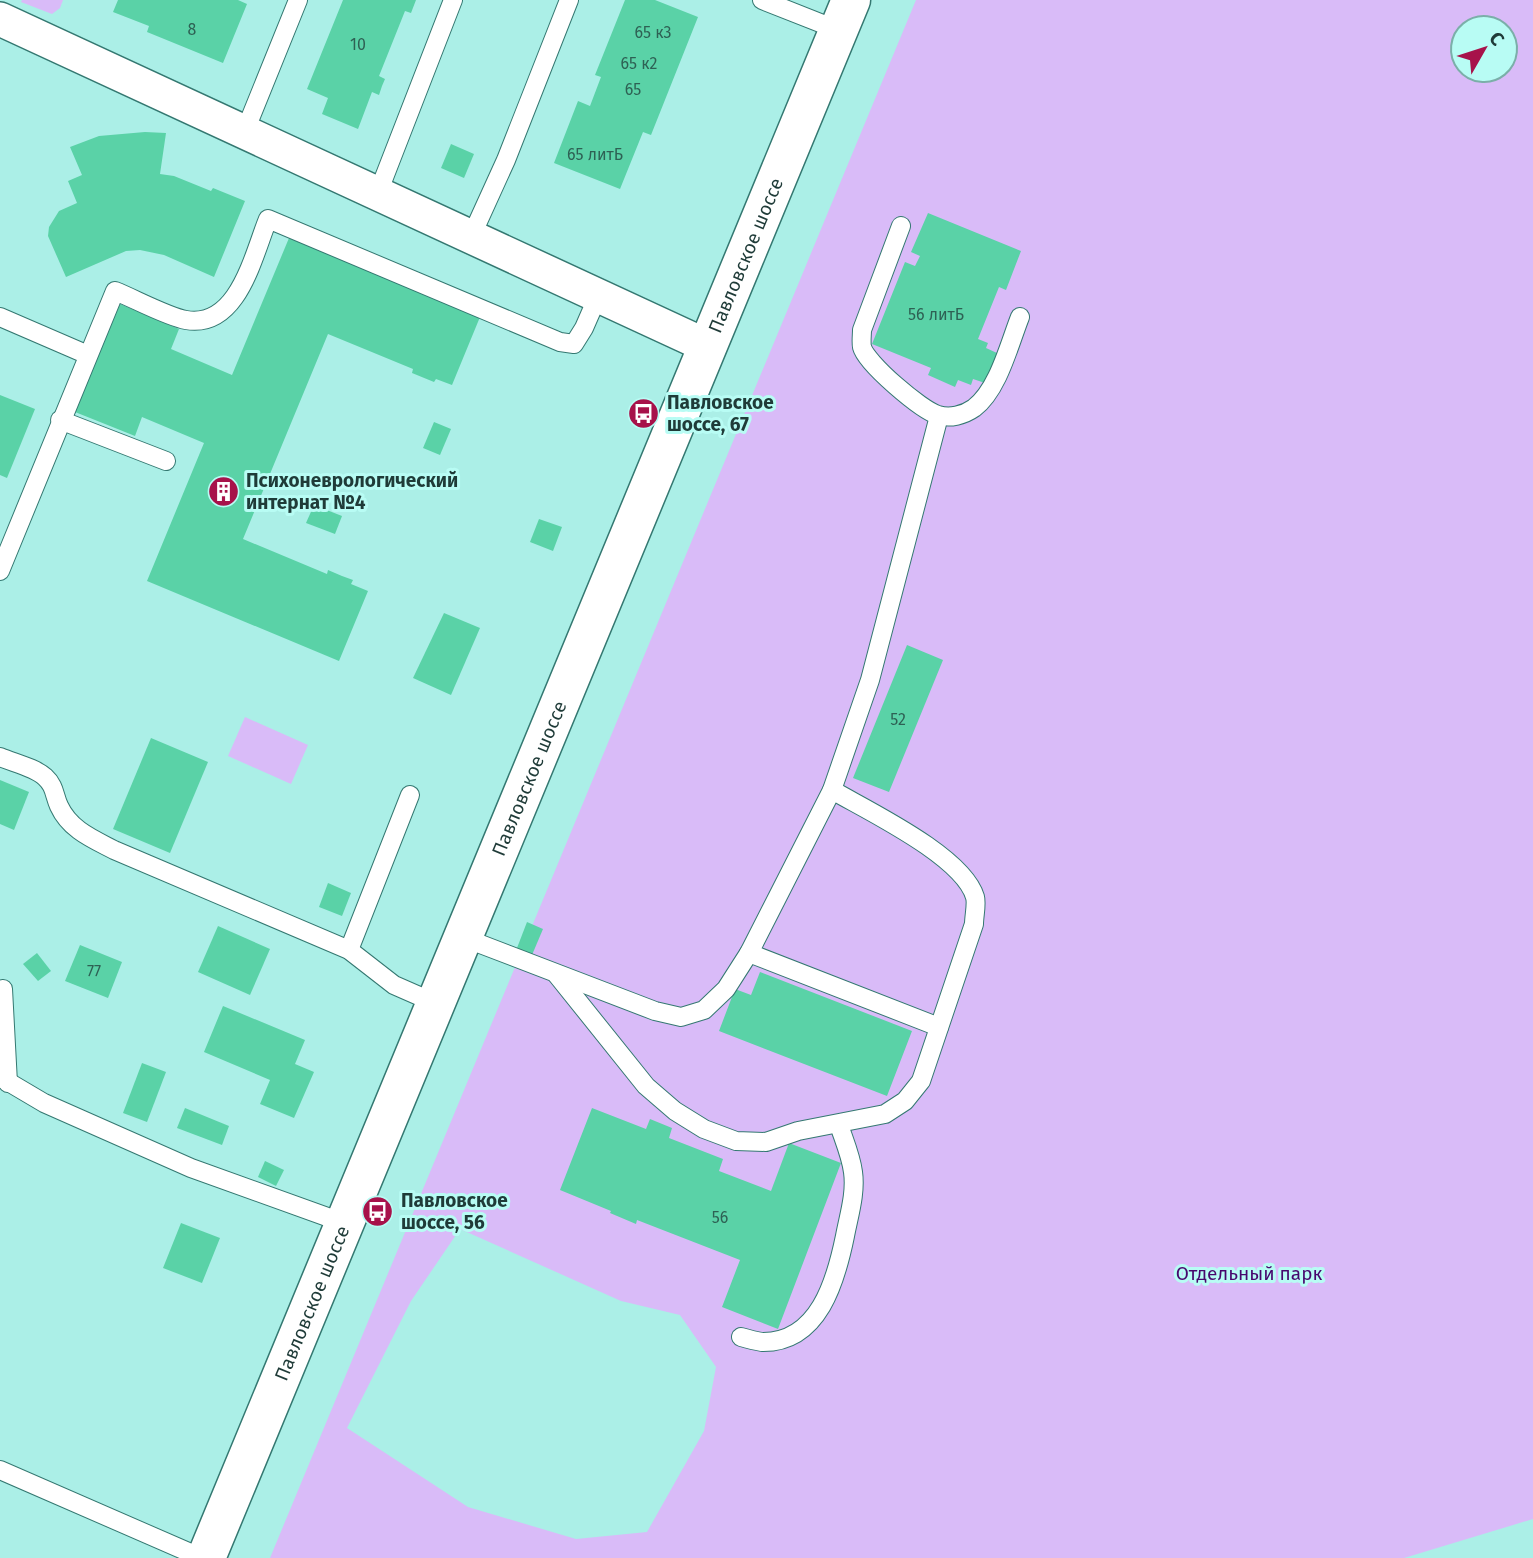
<svg xmlns="http://www.w3.org/2000/svg" width="1533" height="1558" viewBox="0 0 1533 1558" font-family="'Fira Sans',sans-serif">
<rect width="100%" height="100%" fill="#abefe7"/>
<g fill="#d9bbf8" fill-rule="evenodd">
<path d="M22 0H63L60 8 52 14 21 2Z"/>
<path d="M916 0H1533V1519L1404 1558H270ZM1463 28H1505V70H1463ZM460 1229 621 1301 680 1315 716 1367 704 1431 647 1532 576 1539 468 1507 347 1428 411 1301Z"/>
<path d="M245 717 308 745 291 784 228 756Z"/>
</g>
<g fill="#5ad2a7">
<path d="M118 0H238L247 4 223 63 147 32 149 26 113 12Z"/>
<path d="M343 0H416L411 13 405 11 379 76 385 79 382 86 379 95 372 92 358 129 322 114 328 98 307 89Z"/>
<path d="M625 0H655L698 17 651 135 643 132 620 189 554 163 578 101 590 106 601 77 595 75Z"/>
<path d="M145 132 166 133 160 174 174 176 211 191 213 188 245 201 214 277 164 255 140 250 126 251 66 277 48 236 49 227 59 211 77 203 68 181 82 175 70 147 99 136Z"/>
<path d="M451 144 474 154 464 178 441 168Z"/>
<path d="M928 213 1021 251 1006 290 999 287 978 339 988 343 986 348 997 353 985 383 973 379 971 385 958 380 955 387 928 375 931 368 872 344 905 262 915 266 920 256 911 252Z"/>
<path d="M289 238 480 317 452 385 436 379 434 382 412 373 413 369 328 334 243 539 327 574 328 570 342 576 353 580 351 584 368 591 339 661 147 581 204 443 142 417 135 436 75 412 120 304 179 329 171 349 232 375Z"/>
<path d="M0 395 35 409 7 478 0 475Z"/>
<path d="M434 422 451 429 440 455 423 448Z"/>
<path d="M314 505 342 516 335 534 306 523Z"/>
<path d="M539 519 562 527 553 551 530 542Z"/>
<path d="M444 613 480 628 451 695 413 678Z"/>
<path d="M907 645 943 660 889 792 853 778Z"/>
<path d="M151 738 208 762 170 853 113 829Z"/>
<path d="M0 780 29 792 14 830 0 824Z"/>
<path d="M328 883 351 893 342 916 319 907Z"/>
<path d="M527 922 543 929 532 955 517 948Z"/>
<path d="M218 926 270 949 250 995 198 972Z"/>
<path d="M80 945 122 962 108 998 65 981Z"/>
<path d="M37 953 51 971 38 981 23 964Z"/>
<path d="M760 972 912 1031 887 1096 719 1031 735 989 751 995Z"/>
<path d="M223 1006 305 1040 295 1064 314 1072 294 1118 260 1104 270 1080 204 1052Z"/>
<path d="M142 1063 166 1072 147 1122 123 1113Z"/>
<path d="M185 1108 229 1126 222 1145 177 1128Z"/>
<path d="M592 1108 646 1129 650 1119 672 1128 669 1138 723 1159 719 1171 771 1191 789 1143 841 1163 778 1329 722 1307 740 1260 637 1220 636 1224 610 1213 611 1211 560 1190Z"/>
<path d="M265 1161 284 1170 276 1186 258 1177Z"/>
<path d="M181 1223 220 1238 202 1283 163 1268Z"/>
</g>
<g fill="none" stroke-linecap="round" stroke-linejoin="round">
<defs>
<g id="lane">
<path d="M762 0 838 30"/>
<path d="M245 131 298 0"/>
<path d="M378 193 453 0"/>
<path d="M901 226 862 330C862 335 861 342 862 347 866 363 921 410 938 415 950 419 964 415 974 408 998 390 1009 345 1020 317"/>
<path d="M471 237 506 160 569 0"/>
<path d="M0 317 88 355"/>
<path d="M60 420 166 461"/>
<path d="M0 571 115 291C133 298 168 317 186 320 238 329 253 256 268 219L560 342 574 344 584 328 598 296"/>
<path d="M0 757C14 763 34 767 45 777 55 786 54 795 59 806 70 830 93 839 114 850L349 950 394 985 435 1003"/>
<path d="M462 937 655 1011 681 1017 704 1010 726 989 749 953 832 790 870 680 939 416"/>
<path d="M349 950 410 795"/>
<path d="M749 953 939 1027"/>
<path d="M557 975 646 1086 675 1111 704 1129 736 1141 766 1142 798 1131 885 1114 905 1101 921 1081 974 924C974 916 977 904 975 897 963 856 868 811 832 790"/>
<path d="M3 989 8 1083"/>
<path d="M0 1077 44 1103 191 1168 344 1223"/>
<path d="M741 1337C748 1339 756 1341 762 1342 819 1343 836 1280 845 1236 849 1215 856 1193 853 1172 851 1156 844 1140 839 1125"/>
<path d="M0 1470 202 1558"/>
</g>
<path id="street" d="M0 19 707 346"/>
<g id="secondary">
<path id="s1" d="M206 1558 851 0"/>
</g>
</defs>
<use href="#lane" stroke="#347871" stroke-width="20"/>
<use href="#street" stroke="#347871" stroke-width="36"/>
<use href="#secondary" stroke="#347871" stroke-width="41"/>
<use href="#lane" stroke="#fff" stroke-width="18"/>
<use href="#street" stroke="#fff" stroke-width="33"/>
<use href="#secondary" stroke="#fff" stroke-width="38"/>
</g>
<defs>
<symbol id="bus-disc" viewBox="-11 -11 22 22"><circle r="9.5" fill="#a7124a" stroke="#b8fcf4"/><path d="M-5-6H5V4H4V6H2V4H-2V6H-4V4H-5ZM-3.5-4V0h7V-4ZM-3.5 1.2v1.5H-2V1.2ZM2 1.2v1.5H3.5V1.2Z" fill="#fff"/></symbol>
<symbol id="building-disc" viewBox="-11 -11 22 22"><circle r="9.5" fill="#a7124a" stroke="#b8fcf4"/><path d="M-4-6H4V6H1V3H-1V6H-4ZM-2.5-4.3h1.7v1.8h-1.7ZM.8-4.3h1.7v1.8H.8ZM-2.5-1h1.7V.8h-1.7ZM.8-1h1.7V.8H.8Z" fill="#fff"/></symbol>
</defs>
<g fill-rule="evenodd">
<use href="#bus-disc" x="626" y="396" width="35" height="35"/>
<use href="#building-disc" x="206" y="474" width="35" height="35"/>
<use href="#bus-disc" x="360" y="1194" width="35" height="35"/>
</g>
<g text-anchor="middle" stroke-width="6" stroke-linejoin="round" paint-order="stroke">
<g font-size="16" fill="#2e6154">
<text x="192" y="35">8</text>
<text x="653" y="38">65 к3</text>
<text x="358" y="50">10</text>
<text x="639" y="69">65 к2</text>
<text x="633" y="95">65</text>
<text x="595" y="160">65 литБ</text>
<text x="936" y="320">56 литБ</text>
<text x="898" y="725">52</text>
<text x="94" y="977">77</text>
<text x="720" y="1223">56</text>
</g>
<g font-size="19" fill="#1f3b38" stroke="#b8fcf4">
<text dy="7" stroke="none"><textPath href="#s1" startOffset="1410">Павловское шоссе</textPath></text>
<text dy="7" stroke="none"><textPath href="#s1" startOffset="844">Павловское шоссе</textPath></text>
<text dy="7" stroke="none"><textPath href="#s1" startOffset="276">Павловское шоссе</textPath></text>
</g>
<g font-size="19" font-weight="bold" fill="#1f3b38" stroke="#b8fcf4" text-anchor="start">
<text x="667" y="409">Павловское<tspan x="667" dy="22">шоссе, 67</tspan></text>
<text x="246" y="487">Психоневрологический<tspan x="246" dy="22">интернат №4</tspan></text>
<text x="401" y="1207">Павловское<tspan x="401" dy="22">шоссе, 56</tspan></text>
</g>
<g font-size="19" fill="#47076d" stroke="#b8fcf4">
<text x="1249" y="1280">Отдельный парк</text>
</g>
</g>
<g transform="translate(1484 49) rotate(51)"><circle r="33" fill="#b8fcf4" stroke="#7bafa9" stroke-width="2"/>
<path d="M0-5L12 26L0 18L-12 26Z" fill="#a7124a"/>
<text y="-10" font-size="19" font-weight="bold" text-anchor="middle" fill="#1f3b38">С</text>
</g>
</svg>
